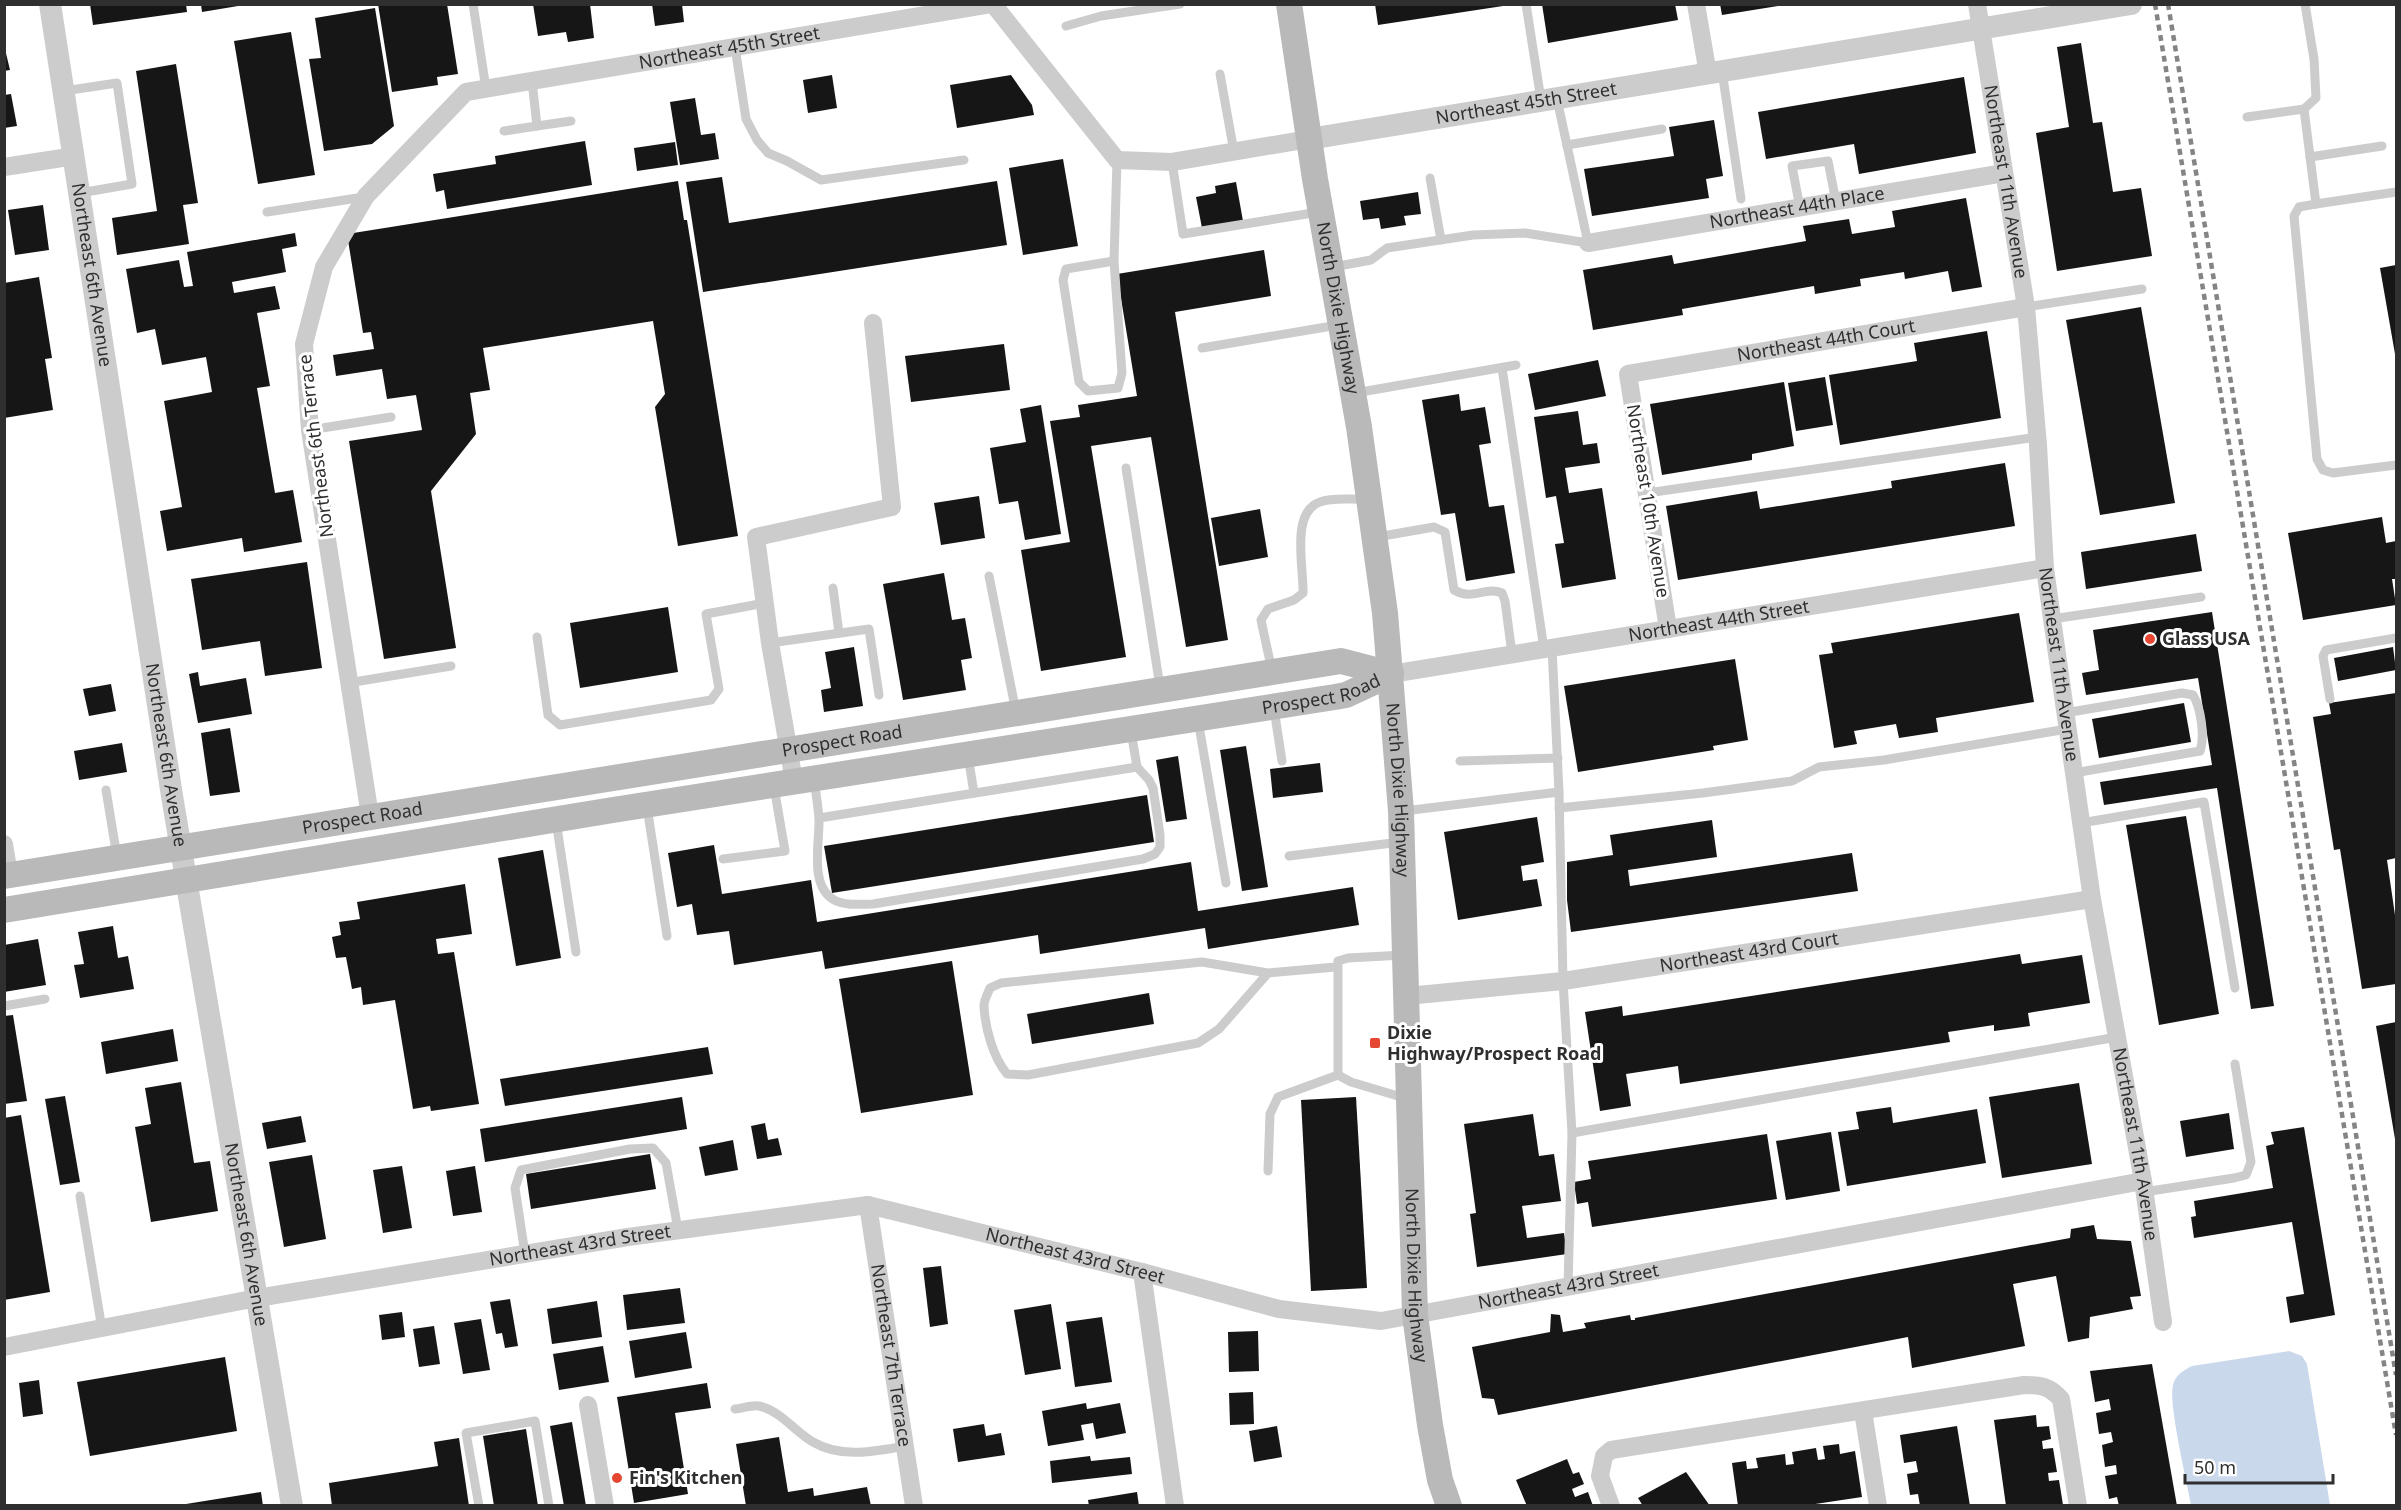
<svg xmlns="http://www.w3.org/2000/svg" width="2401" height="1510" viewBox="0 0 2401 1510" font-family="'Noto Sans',sans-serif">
<rect width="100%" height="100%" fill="#fff"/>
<path fill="#cad8ec" d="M2289 1351 2302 1356 2307 1364 2330 1505H2191C2187 1482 2168 1403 2173 1385 2175 1375 2184 1370 2192 1366Z"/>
<g fill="#161616">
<path d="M90 4H186L187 12 93 25Z"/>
<path d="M201 4H238V6L202 12Z"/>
<path d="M378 4H447L458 74 437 77 438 85 392 92Z"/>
<path d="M533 4H590L594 38 568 42 566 32 538 36Z"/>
<path d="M652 4H682L684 22 655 26Z"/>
<path d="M1375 4H1503V6L1378 25Z"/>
<path d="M1542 4H1675L1678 20 1548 43Z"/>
<path d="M1720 4H1778V6L1722 15Z"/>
<path d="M375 8 394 126 372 144 324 151 309 59 321 58 315 18Z"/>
<path d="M291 32 315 175 258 184 234 41Z"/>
<path d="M2081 43 2093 123 2102 122 2113 192 2141 188 2152 256 2057 271 2036 133 2069 127 2057 47Z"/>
<path d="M4 45 10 70 4 71Z"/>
<path d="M176 64 198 203 183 205 189 244 117 255 112 218 157 211 136 71Z"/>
<path d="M832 75 837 108 808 113 803 80Z"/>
<path d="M1011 75 1032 105 1034 115 957 128 950 85Z"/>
<path d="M1964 77 1976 153 1859 174 1854 144 1766 159 1758 112Z"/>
<path d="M11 94 17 126 4 128V95Z"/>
<path d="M695 98 701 135 715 133 719 159 680 165 670 102Z"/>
<path d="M1714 120 1723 176 1706 179 1709 198 1592 216 1584 169 1674 156 1669 127Z"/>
<path d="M585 141 592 185 447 209 444 190 436 192 433 174 496 164 495 156Z"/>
<path d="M675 142 678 165 637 171 634 148Z"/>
<path d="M1063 159 1078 246 1023 255 1009 168Z"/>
<path d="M722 177 729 223 997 181 1007 245 703 292 686 182Z"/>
<path d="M678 181 684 220H687L738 536 678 546 655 407 665 394 653 321 483 348 490 390 470 393 476 434 431 491 456 648 384 659 349 441 422 430 416 395 387 399 382 369 336 376 333 355 374 349 371 332 363 333 347 234Z"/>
<path d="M1236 182 1243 221 1202 228 1196 197 1216 193 1215 186Z"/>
<path d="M1418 192 1421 214 1404 216 1406 225 1381 229 1379 218 1363 220 1360 201Z"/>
<path d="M1966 198 1982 287 1952 292 1948 271 1905 279 1904 272 1860 279 1861 286 1815 294 1814 286 1682 309 1683 315 1593 330 1583 270 1672 255 1674 264 1806 241 1803 226 1849 219 1852 234 1895 227 1892 211Z"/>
<path d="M43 205 49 250 15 255 8 210Z"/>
<path d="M295 233 297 246 282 249 286 272 232 282 234 293 275 286 280 309 257 313 270 386 257 388 275 493 293 490 302 542 244 552 242 538 167 551 160 511 182 507 164 401 212 392 206 357 162 365 155 329 137 333 126 269 179 260 184 287 193 286 187 252Z"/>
<path d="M1264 250 1271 296 1175 312 1228 640 1186 647 1151 437 1091 446 1126 657 1041 671 1021 550 1070 542 1050 421 1080 417 1078 405 1137 396 1117 274Z"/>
<path d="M2396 265V354H2395L2380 268Z"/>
<path d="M39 277 52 358 45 359 53 410 4 418V283Z"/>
<path d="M2141 307 2175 503 2100 515 2066 320Z"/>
<path d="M1987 331 2001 418 1840 445 1829 375 1917 361 1914 343Z"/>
<path d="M1004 344 1010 390 911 402 905 356Z"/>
<path d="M1598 360 1606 396 1535 410 1528 374Z"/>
<path d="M1825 377 1833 425 1796 431 1788 383Z"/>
<path d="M1784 382 1794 446 1752 454V460L1662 475 1650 404Z"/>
<path d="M1459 394 1461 411 1485 407 1491 443 1479 445 1489 507 1504 505 1515 573 1466 581 1455 513 1441 515 1422 400Z"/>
<path d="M1041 405 1061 534 1025 540 1018 501 999 504 990 448 1026 442 1020 409Z"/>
<path d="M1578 411 1583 445 1597 443 1600 463 1565 468 1569 493 1602 488 1616 579 1562 588 1555 544 1564 543 1556 496 1546 498 1534 417Z"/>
<path d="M2005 463 2015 526 1678 580 1666 506 1757 491 1760 509 1892 488 1891 481Z"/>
<path d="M979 496 985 538 941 545 934 503Z"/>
<path d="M1260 509 1268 557 1219 566 1211 518Z"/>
<path d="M2382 517 2386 543 2396 541V579H2392L2396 605 2303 620 2288 533Z"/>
<path d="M2196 534 2202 571 2086 589 2081 552Z"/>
<path d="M307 562 322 668 265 676 260 641 202 650 191 579Z"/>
<path d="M944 573 952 620 965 618 972 658 961 660 966 690 903 700 883 584Z"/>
<path d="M668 607 678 672 580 688 570 623Z"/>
<path d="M2212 612 2274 1006 2251 1009 2217 788 2104 805 2100 782 2212 765 2198 678 2086 695 2082 673 2099 670 2093 630Z"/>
<path d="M2019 613 2034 702 1936 718 1938 732 1899 738 1896 724 1854 731 1857 744 1834 748 1819 655 1833 653 1831 643Z"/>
<path d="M854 647 863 706 824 712 821 690 831 688 825 652Z"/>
<path d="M2393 647 2396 670 2338 681 2334 658Z"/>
<path d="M1735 659 1748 740 1713 746 1714 750 1578 772 1564 686Z"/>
<path d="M198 672 200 686 246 678 252 714 198 723 189 674Z"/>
<path d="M111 684 116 711 89 716 83 689Z"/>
<path d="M2396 693V858L2387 860 2396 922V984L2362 989 2340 849 2334 850 2313 717 2331 714 2329 703Z"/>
<path d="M2184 703 2191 742 2099 758 2092 719Z"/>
<path d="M230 728 240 792 210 796 201 733Z"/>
<path d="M122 743 127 772 79 780 74 751Z"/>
<path d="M1246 746 1268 887 1242 891 1220 750Z"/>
<path d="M1178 756 1187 819 1166 822 1156 760Z"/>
<path d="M1320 763 1323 792 1273 798 1270 769Z"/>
<path d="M1147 795 1154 842 832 893 824 846Z"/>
<path d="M2186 816 2219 1014 2159 1025 2126 825Z"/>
<path d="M1537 817 1544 862 1521 866 1523 881 1537 879 1542 906 1458 920 1444 832Z"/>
<path d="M1712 820 1717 857 1628 870 1630 886 1852 853 1858 891 1571 932 1567 900V862L1613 855 1610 835Z"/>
<path d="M714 845 722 894 811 880 817 922 1191 862 1198 911 1353 887 1359 925 1208 949 1205 928 1040 954 1038 935 825 969 822 951 734 965 729 931 697 935 692 904 677 907 668 853Z"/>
<path d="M543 850 561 958 516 966 498 858Z"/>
<path d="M465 884 472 934 436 939 438 954 454 952 479 1104 431 1111 430 1106 413 1109 395 1000 363 1005 361 987 352 989 346 957 336 958 332 937 341 935 339 922 360 919 357 902Z"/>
<path d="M113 926 118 958 128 956 134 989 80 998 74 965 84 964 78 932Z"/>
<path d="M38 939 46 985 4 992V945Z"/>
<path d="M2020 954 2022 964 2082 955 2090 1003 2028 1013 2030 1026 1994 1031V1025L1948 1032 1950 1042 1680 1084 1678 1066 1626 1074 1631 1106 1600 1111 1585 1012 1622 1006 1623 1016Z"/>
<path d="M952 961 973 1095 861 1113 839 979Z"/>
<path d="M1149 993 1154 1024 1032 1044 1027 1014Z"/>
<path d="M13 1015 27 1101 4 1104V1016Z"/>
<path d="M2396 1022V1139H2395L2376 1026Z"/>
<path d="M173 1029 178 1061 106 1074 101 1042Z"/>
<path d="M708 1047 713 1074 505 1106 500 1079Z"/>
<path d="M181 1082 194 1163 210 1161 218 1211 151 1222 135 1127 151 1124 145 1088Z"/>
<path d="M2079 1083 2092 1164 2002 1178 1989 1097Z"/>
<path d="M65 1096 80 1182 60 1185 45 1099Z"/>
<path d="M682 1097 687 1129 485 1162 480 1129Z"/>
<path d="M1356 1097 1367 1288 1311 1291 1301 1100Z"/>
<path d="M1891 1107 1893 1123 1977 1109 1986 1163 1847 1186 1838 1132 1859 1129 1856 1112Z"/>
<path d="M2229 1113 2234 1149 2186 1157 2180 1121Z"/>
<path d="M1533 1114 1539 1156 1554 1154 1561 1201 1522 1206 1527 1238 1564 1233 1567 1254 1477 1267 1470 1214 1476 1213 1464 1124Z"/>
<path d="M21 1115 50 1292 4 1300V1118Z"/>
<path d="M301 1116 306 1142 267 1149 262 1123Z"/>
<path d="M765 1123 768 1140 778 1138 782 1155 757 1159 751 1126Z"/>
<path d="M2304 1127 2335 1315 2290 1323 2286 1297 2304 1294 2292 1222 2194 1238 2191 1217 2196 1216 2194 1201 2273 1188 2266 1146 2274 1144 2271 1132Z"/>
<path d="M1831 1132 1840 1191 1786 1200 1776 1141Z"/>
<path d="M1767 1134 1777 1199 1592 1227 1588 1202 1577 1204 1574 1182 1591 1179 1588 1161Z"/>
<path d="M733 1140 738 1170 705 1176 699 1147Z"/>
<path d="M650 1154 656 1189 531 1209 526 1174Z"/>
<path d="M312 1155 326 1239 284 1247 269 1162Z"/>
<path d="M402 1166 412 1228 383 1233 373 1170Z"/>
<path d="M475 1166 482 1212 453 1216 446 1171Z"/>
<path d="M2094 1225 2097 1239 2131 1241 2141 1296 2130 1297 2133 1309 2090 1317 2089 1338 2068 1342 2056 1276 2013 1284 2025 1346 1912 1368 1908 1337 1498 1415 1494 1399 1482 1398 1472 1347 1550 1332 1551 1314 1560 1315 1563 1332 1586 1328 1584 1323 1630 1315 1631 1320H1635V1318L2070 1238 2071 1229Z"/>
<path d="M941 1266 948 1324 930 1327 923 1268Z"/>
<path d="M680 1288 685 1323 627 1330 623 1295Z"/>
<path d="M510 1299 518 1346 505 1348 502 1333 496 1334 490 1302Z"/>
<path d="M597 1301 602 1337 552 1344 547 1309Z"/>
<path d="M1051 1304 1061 1369 1025 1375 1014 1310Z"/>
<path d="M402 1312 405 1337 382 1340 379 1315Z"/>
<path d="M1102 1317 1112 1382 1075 1387 1066 1322Z"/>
<path d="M481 1319 490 1370 463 1374 454 1323Z"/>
<path d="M434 1326 440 1364 419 1367 413 1329Z"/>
<path d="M1258 1331 1259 1371 1229 1372 1228 1332Z"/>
<path d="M686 1332 692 1368 635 1378 629 1341Z"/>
<path d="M603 1346 609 1382 559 1390 553 1354Z"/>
<path d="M225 1357 237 1431 90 1456 77 1382Z"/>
<path d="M2152 1364 2177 1506H2119L2117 1497 2109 1499 2105 1476 2117 1474 2116 1465 2105 1467 2102 1445 2113 1442 2111 1432 2099 1434 2096 1413 2111 1410 2109 1399 2095 1402 2090 1371Z"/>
<path d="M39 1380 43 1414 23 1417 19 1383Z"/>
<path d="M707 1383 711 1408 675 1413 688 1494 634 1503 617 1397Z"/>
<path d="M1253 1392 1254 1424 1230 1425 1229 1393Z"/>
<path d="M1086 1403 1087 1409 1120 1403 1126 1433 1096 1439 1093 1423 1081 1425 1084 1440 1048 1446 1042 1411Z"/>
<path d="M2036 1415 2037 1427 2049 1426 2051 1439 2042 1441 2043 1449 2053 1448 2057 1472 2048 1473 2049 1481 2059 1480 2063 1505 2006 1506 1994 1420Z"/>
<path d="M572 1422 586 1506H564L550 1426Z"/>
<path d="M984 1424 986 1436 1001 1433 1005 1455 958 1462 953 1429Z"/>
<path d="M1277 1426 1282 1457 1254 1462 1249 1431Z"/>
<path d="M1957 1426 1970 1506H1920L1918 1494 1910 1495 1907 1474 1918 1472 1916 1461 1904 1463 1900 1435Z"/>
<path d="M526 1429 538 1506H494L483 1436Z"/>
<path d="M779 1437 788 1492 813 1488 814 1496 867 1487 871 1506H746L736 1444Z"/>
<path d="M459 1438 469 1506H332L329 1483 438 1466 434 1442Z"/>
<path d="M1839 1444 1840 1454 1855 1451 1862 1497 1802 1506H1738L1732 1463 1746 1461 1747 1469 1758 1468 1756 1458 1785 1454 1786 1465 1794 1464 1792 1452 1816 1448 1818 1460 1825 1459 1823 1446Z"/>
<path d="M1090 1456 1091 1461 1130 1457 1132 1474 1052 1483 1050 1461Z"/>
<path d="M1567 1459 1573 1474 1579 1472 1584 1484 1572 1489 1575 1497 1588 1492 1593 1506H1527L1516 1480Z"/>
<path d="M1686 1472 1710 1506H1643L1638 1498Z"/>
<path d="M261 1492 263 1506H186V1504Z"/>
<path d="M1137 1492 1139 1506H1089L1088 1500Z"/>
</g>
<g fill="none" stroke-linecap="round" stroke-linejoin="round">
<g stroke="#ccc" stroke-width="9">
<path d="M473 4 486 89"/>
<path d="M1526 4 1541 100"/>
<path d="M1066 26 1101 16 1180 4"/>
<path d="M735 47 746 119 757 140 768 153 787 161 821 180 964 160"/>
<path d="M1722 71 1741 199"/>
<path d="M1220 74 1234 152"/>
<path d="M64 91 117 83 132 184 80 193"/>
<path d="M2304 109 2316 98 2314 59 2305 4"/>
<path d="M2247 117 2304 109 2316 204 2396 192"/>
<path d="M537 126 571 121"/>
<path d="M504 131 537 126 532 81"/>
<path d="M1567 145 1662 129"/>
<path d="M2310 157 2382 146"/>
<path d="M1172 162 1183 234 1319 212"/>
<path d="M1430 178 1441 240"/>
<path d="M2316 204 2299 207 2294 216 2317 459 2323 470 2333 473 2396 465"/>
<path d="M1800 208 1792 166 1828 161 1836 202"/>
<path d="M267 212 364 197"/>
<path d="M1114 261 1122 373 1118 388 1088 391 1079 382 1063 280 1066 269 1114 261 1117 160"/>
<path d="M1333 267 1371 260 1387 248 1473 235 1525 233 1588 243 1557 99"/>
<path d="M2026 307 2142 289"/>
<path d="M1202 348 1338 325"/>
<path d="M1502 368 1544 649"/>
<path d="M1355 393 1516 365"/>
<path d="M310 430 391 417"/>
<path d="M1126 468 1160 687"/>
<path d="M1647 493 2037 437"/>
<path d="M1377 537 1434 527 1445 532 1454 590C1473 601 1485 586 1502 593L1505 601 1512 654"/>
<path d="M989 576 1016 712"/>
<path d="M833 588 839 633"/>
<path d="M2052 619 2201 597"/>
<path d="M537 637 548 715 560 725 711 700 719 689 706 614 765 603"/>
<path d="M770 643 869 629 879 695"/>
<path d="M1552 648 1559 792"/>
<path d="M1272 671 1261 620 1268 609 1294 600 1303 593C1304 568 1290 512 1320 502 1333 497 1353 500 1367 499"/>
<path d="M348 683 451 666"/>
<path d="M2330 699 2323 656 2326 650 2396 638"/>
<path d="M1274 709 1282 761"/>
<path d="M2065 713 2182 693 2193 695C2201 708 2205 736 2200 751L2074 773"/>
<path d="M1198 720 1226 883"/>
<path d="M968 756 974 793"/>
<path d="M1460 761 1558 758"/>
<path d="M814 780C816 793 818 806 819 818 820 842 808 888 836 901 847 906 861 904 873 904L1143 859 1155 854 1160 847V835L1153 788 1149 780 1137 767 1131 731"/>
<path d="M106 790 117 857"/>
<path d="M647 807 667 936"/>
<path d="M1559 808 1703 793 1792 781 1819 767 1884 760 2067 729"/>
<path d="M1404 811 1559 792 1563 981 1572 1133 2117 1037"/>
<path d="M819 818 1137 767"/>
<path d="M556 821 576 952"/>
<path d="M2081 823 2204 802 2235 988"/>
<path d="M1289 856 1400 842"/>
<path d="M723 859 785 851 774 787"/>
<path d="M1268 973 1202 962 1001 983 990 988C988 993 984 1000 984 1006 985 1028 993 1057 1007 1074L1028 1075 1198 1043 1219 1029 1268 973 1336 967"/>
<path d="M4 1006 45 999"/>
<path d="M1338 1075V961L1348 958 1404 955"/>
<path d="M1268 1171 1270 1114 1278 1097 1338 1075 1351 1082 1408 1099"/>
<path d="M2144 1192 2234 1178 2246 1175 2251 1162 2235 1064"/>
<path d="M80 1196 102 1329"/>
<path d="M525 1254 515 1188 521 1170 630 1149 653 1148 666 1163 678 1230"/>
<path d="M1568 1287 1572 1133"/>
<path d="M735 1409C743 1408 752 1405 759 1406 781 1411 795 1432 813 1442 842 1459 875 1451 905 1446"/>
<path d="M479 1506 466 1433 535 1421 549 1506"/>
</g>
<g stroke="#ccc" stroke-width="18">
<path d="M993 4 1117 160 1172 162 1309 139"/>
<path d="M1696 4 1708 74"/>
<path id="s1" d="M1977 4 2026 307 2038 445 2045 568 2052 619 2092 899 2143 1181 2163 1322"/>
<path d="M4 167 75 156"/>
<path id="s2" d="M1588 243 2004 173"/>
<path id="s3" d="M1668 629 1628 374 2026 307"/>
<path id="s4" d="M1391 674 2045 568"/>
<path d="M794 781 770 643 756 537 892 507 873 323"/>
<path id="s5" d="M370 816 310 430 304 344 324 267 366 196 466 92 991 4"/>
<path d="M4 844 9 875"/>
<path id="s6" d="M1407 996 1563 981 2092 899"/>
<path id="s7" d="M868 1205 914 1506"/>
<path d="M1142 1272 1175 1506"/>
<path id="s8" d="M4 1347 257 1298 628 1237 868 1205 1142 1272 1279 1309 1381 1321 2143 1181"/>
<path d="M588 1405 605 1506"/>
<path d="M1863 1411 1878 1506"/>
<path d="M1611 1506 1600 1476 1604 1456 1611 1450 2024 1385C2041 1385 2049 1386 2061 1399L2078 1506"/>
</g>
<g stroke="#ccc" stroke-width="22">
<path id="s9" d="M50 4 172 796 292 1506"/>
<path id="s10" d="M1309 139 2131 4"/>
</g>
<g stroke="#b9b9b9" stroke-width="26">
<path id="s11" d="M1289 4 1315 179 1359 427 1385 613 1401 811 1415 1315 1430 1425 1440 1480 1449 1506"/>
<path id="s12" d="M4 876 1341 661 1391 674"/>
<path id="s13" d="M4 910 613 810 1335 697 1346 695 1391 674"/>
</g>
<g stroke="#848484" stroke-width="4.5" stroke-dasharray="6 4.5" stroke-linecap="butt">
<path d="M2155 4 2396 1435"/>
<path d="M2168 4 2396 1375"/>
</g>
</g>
<g fill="#e54732" stroke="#fff" stroke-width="2">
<circle cx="2150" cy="639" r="6"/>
<rect x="1369" y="1037" width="12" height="12" rx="3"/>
<circle cx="617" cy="1478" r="6"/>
</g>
<g text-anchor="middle" stroke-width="6" stroke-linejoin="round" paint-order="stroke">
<g font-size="18" fill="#2f2f2f" stroke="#fff">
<text dy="6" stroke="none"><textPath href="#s5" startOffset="1050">Northeast 45th Street</textPath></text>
<text dy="6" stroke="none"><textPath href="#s10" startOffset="220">Northeast 45th Street</textPath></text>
<text dy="6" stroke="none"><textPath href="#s1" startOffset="180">Northeast 11th Avenue</textPath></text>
<text dy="6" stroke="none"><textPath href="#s2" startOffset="212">Northeast 44th Place</textPath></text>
<text dy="6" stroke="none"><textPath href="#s9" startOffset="274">Northeast 6th Avenue</textPath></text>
<text dy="6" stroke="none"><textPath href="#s11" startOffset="308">North Dixie Highway</textPath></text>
<text dy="6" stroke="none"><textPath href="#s3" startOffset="459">Northeast 44th Court</textPath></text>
<text transform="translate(316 446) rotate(-97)" y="6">Northeast 6th Terrace</text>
<text transform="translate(1648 501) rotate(81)" y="6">Northeast 10th Avenue</text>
<text dy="6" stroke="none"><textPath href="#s4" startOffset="332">Northeast 44th Street</textPath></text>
<text dy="6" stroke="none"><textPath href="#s1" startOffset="666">Northeast 11th Avenue</textPath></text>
<text dy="6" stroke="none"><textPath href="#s13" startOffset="1335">Prospect Road</textPath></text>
<text dy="6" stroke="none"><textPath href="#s12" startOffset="849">Prospect Road</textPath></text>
<text dy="6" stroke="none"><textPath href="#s9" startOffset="760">Northeast 6th Avenue</textPath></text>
<text dy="6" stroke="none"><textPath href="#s11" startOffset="794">North Dixie Highway</textPath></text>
<text dy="6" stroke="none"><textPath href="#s12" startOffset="363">Prospect Road</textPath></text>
<text dy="6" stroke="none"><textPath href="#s6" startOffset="345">Northeast 43rd Court</textPath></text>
<text dy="6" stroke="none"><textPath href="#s1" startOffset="1152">Northeast 11th Avenue</textPath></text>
<text dy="6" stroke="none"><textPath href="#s9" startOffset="1246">Northeast 6th Avenue</textPath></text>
<text dy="6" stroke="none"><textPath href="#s8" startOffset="585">Northeast 43rd Street</textPath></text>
<text dy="6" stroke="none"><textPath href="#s8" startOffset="1089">Northeast 43rd Street</textPath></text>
<text dy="6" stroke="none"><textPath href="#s11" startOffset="1280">North Dixie Highway</textPath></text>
<text dy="6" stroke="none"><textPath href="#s8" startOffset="1593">Northeast 43rd Street</textPath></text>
<text dy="6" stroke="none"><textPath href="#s7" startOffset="152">Northeast 7th Terrace</textPath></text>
</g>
<g font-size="18" font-weight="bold" fill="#2f2f2f" stroke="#fff" text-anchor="start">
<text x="2162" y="645">Glass USA</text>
<text x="1387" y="1039">Dixie<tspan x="1387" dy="21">Highway/Prospect Road</tspan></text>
<text x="629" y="1484">Fin's Kitchen</text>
</g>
</g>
<rect width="2401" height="1510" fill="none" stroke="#2f2f2f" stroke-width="12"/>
<path d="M2185 1474v9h148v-9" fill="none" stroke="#2f2f2f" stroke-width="3"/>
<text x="2194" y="1474" font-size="18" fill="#2f2f2f" stroke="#ffffff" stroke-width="4.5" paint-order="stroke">50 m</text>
</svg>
